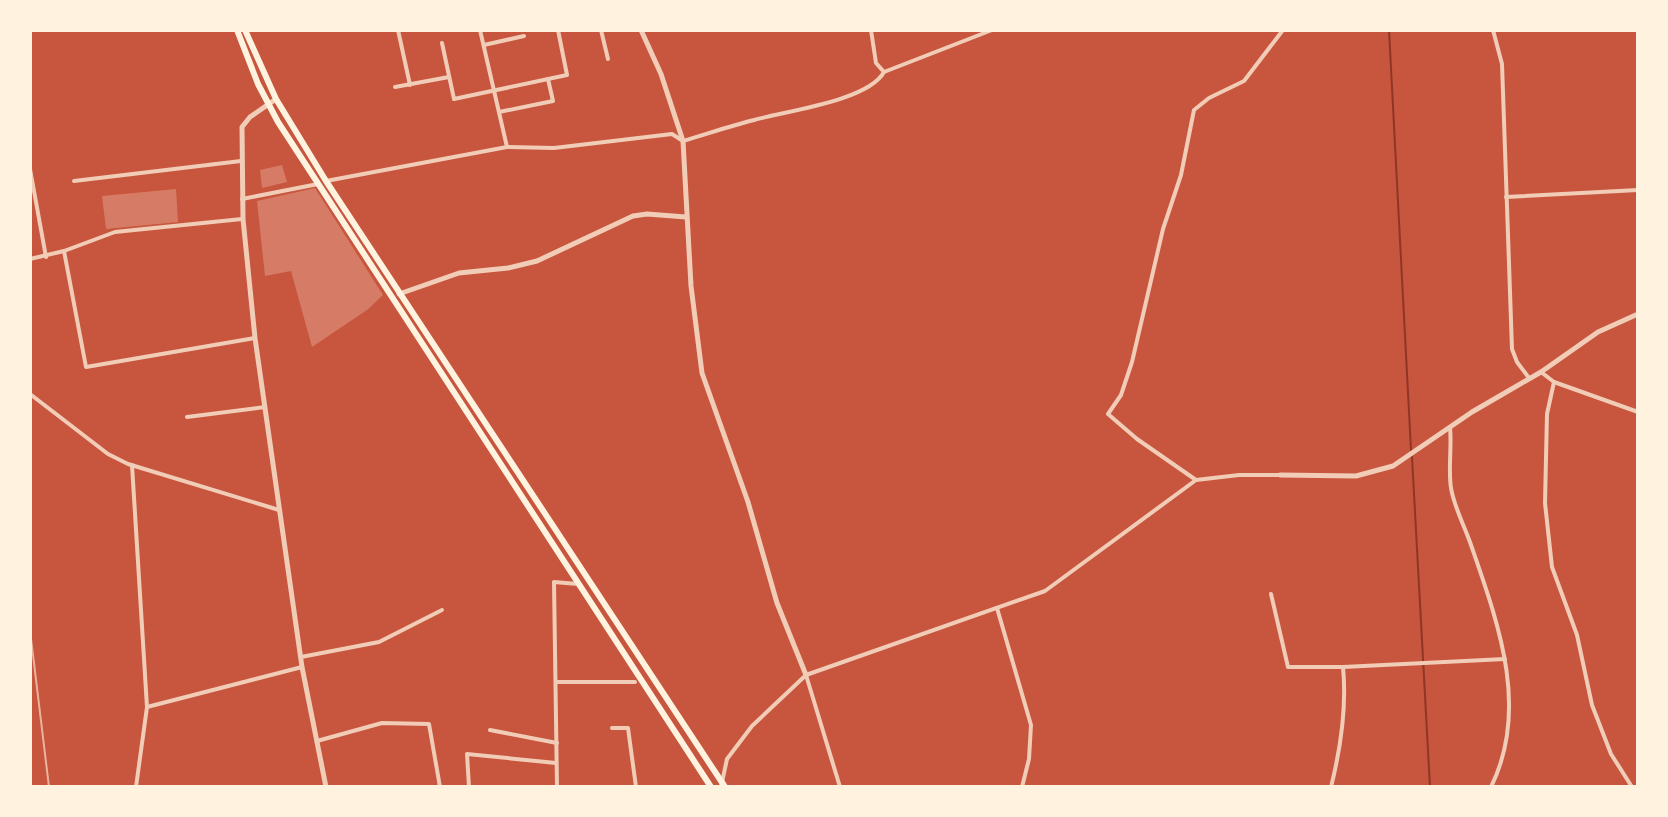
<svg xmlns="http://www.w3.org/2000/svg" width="1668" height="817" viewBox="0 0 1668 817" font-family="'Noto Sans',sans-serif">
<rect width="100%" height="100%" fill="#c8553d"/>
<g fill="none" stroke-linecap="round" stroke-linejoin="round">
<g stroke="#8f3625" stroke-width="2">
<path d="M1389 30 1411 450"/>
<path d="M1412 457 1430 787"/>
</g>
</g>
<g fill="#d67c66">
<path d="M282 165 287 182 262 188 260 170Z"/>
<path d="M315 188 383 295 367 310 312 347 291 271 265 276 257 201Z"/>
<path d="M176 189 178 222 106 229 102 196Z"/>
</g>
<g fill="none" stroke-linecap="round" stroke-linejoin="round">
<g stroke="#f1ccb7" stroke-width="4">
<path d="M398 30 410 85"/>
<path d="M480 30 507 147"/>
<path d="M601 30 608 59"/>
<path d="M871 30 876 63 884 72"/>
<path d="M1493 30 1502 64 1512 349 1517 362 1529 378"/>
<path d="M442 43 454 99 567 75 558 30"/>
<path d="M484 45 524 36"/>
<path d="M395 87 449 77"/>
<path d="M499 112 553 101 548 79"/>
<path d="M30 169 46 257"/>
<path d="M74 181 241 161"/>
<path d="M326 181 507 147 554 148 672 134 683 141C707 134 730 126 754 120 786 111 868 101 884 72L992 30"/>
<path d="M1506 197 1638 190"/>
<path d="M242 199 318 184"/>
<path d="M64 251 86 367 255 338"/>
<path d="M30 259 64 251 115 232 242 219"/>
<path d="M1541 372 1554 382 1638 412"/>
<path d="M1554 382 1547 414 1545 503 1552 567 1577 635 1592 705 1611 754 1632 787"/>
<path d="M30 394 108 454 128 464 279 510"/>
<path d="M187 417 265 407"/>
<path d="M1450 427C1452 447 1448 469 1451 488 1454 507 1465 527 1471 545 1498 623 1530 708 1491 787"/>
<path d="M132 465 147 707 136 787"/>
<path d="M1196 480 1137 439 1108 414 1121 395 1132 362 1163 229 1181 175 1194 110 1209 98 1244 81 1283 30"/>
<path d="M1271 594 1288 667H1343L1505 659"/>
<path d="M997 608 1031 725 1029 759 1022 787"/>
<path d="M301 657 379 642 442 610"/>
<path d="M806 675 840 787"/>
<path d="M557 682H635"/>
<path d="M147 707 302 667"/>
<path d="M612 728H628L636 787"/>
<path d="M490 730 557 743"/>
<path d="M317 741 382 723 429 724 440 787"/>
<path d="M469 787 467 754 556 763"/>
<path d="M557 787 554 582 578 584"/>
<path d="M721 787 727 759 752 726 806 675 1045 591 1196 480 1239 475H1280"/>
<path d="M1331 787C1341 747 1347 708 1343 667"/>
</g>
<g stroke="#f1ccb7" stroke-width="5">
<path d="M641 30 661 74 683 141 691 286 702 373 748 502 777 603 806 675"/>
<path d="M276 99 250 117 242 127 243 219 255 338 302 667 326 787"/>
<path d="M399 294 459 273 508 268 537 261 633 216 647 214 686 217"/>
<path d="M1280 475 1356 476 1393 466 1472 412 1541 372 1598 332 1638 314"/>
</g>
<g stroke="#fff3e0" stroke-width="6">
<path d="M237 30 258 84 278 122 711 787"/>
<path d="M245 30 276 99 326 181 725 787"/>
</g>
<path stroke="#e9b49f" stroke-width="2" d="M30 630 49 787"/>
</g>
<rect width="1668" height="817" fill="none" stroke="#fff3e0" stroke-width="64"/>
</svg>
